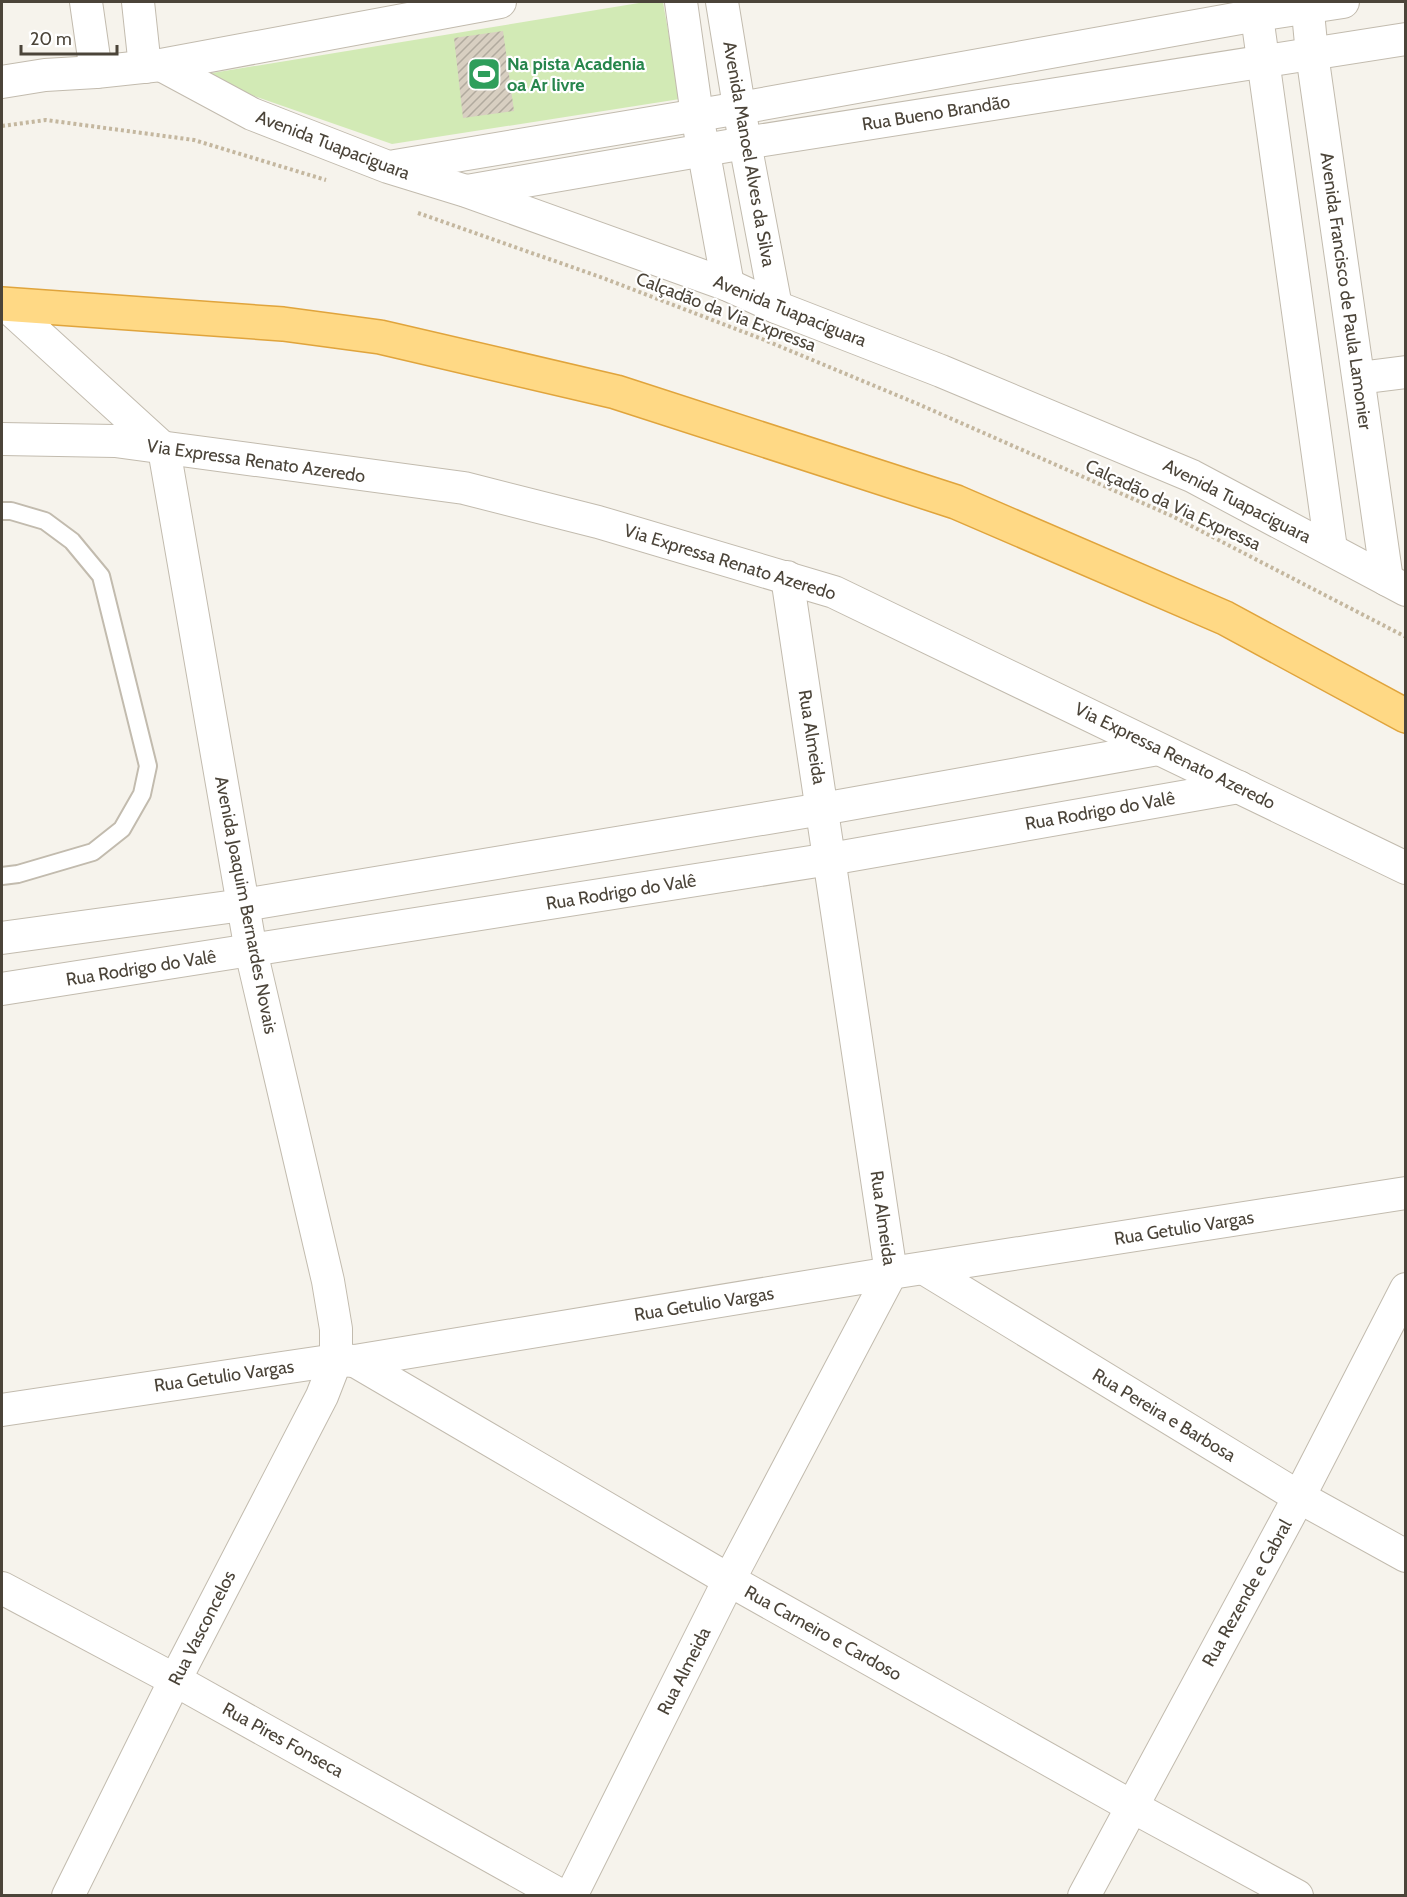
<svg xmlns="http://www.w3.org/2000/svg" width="1407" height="1897" viewBox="0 0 1407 1897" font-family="Cabin,sans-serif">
<defs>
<pattern id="building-hatch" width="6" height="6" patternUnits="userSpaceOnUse" patternTransform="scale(1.5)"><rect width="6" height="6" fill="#d8cfc1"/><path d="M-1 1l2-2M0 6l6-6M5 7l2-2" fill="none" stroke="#b1aa9e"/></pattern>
</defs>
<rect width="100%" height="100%" fill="#f6f3ec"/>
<path fill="#d2eab5" d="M645 2H663L680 99 392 144 254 96 206 74Z"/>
<path fill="url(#building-hatch)" d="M503 31 514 111 463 118 454 38Z"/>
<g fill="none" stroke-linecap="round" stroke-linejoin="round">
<defs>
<path id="service" d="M2 511H11L45 521 72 541 101 576 148 766 142 794 122 829 93 852 18 874 2 876"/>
<g id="minor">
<path d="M86 2 96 72"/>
<path d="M138 2 145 67"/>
<path d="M681 2 697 115 728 285"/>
<path d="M722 2 745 143 776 307"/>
<path d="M1255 2 1331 549"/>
<path d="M1307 2 1312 54 1387 580"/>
<path d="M161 65 252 114 388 167 466 191 728 285 776 307 941 371 1192 476 1406 590"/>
<path d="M2 82 45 75 96 72 161 65 500 2"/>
<path d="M395 166 740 108 1257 15 1343 2"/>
<path d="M467 191 745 143 1406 39"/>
<path d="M6 305 164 449 251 951 328 1281 336 1329V1360L322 1396 175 1680 68 1896"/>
<path d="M1359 378 1406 372"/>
<path d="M2 439 115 441 464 488 598 522 834 592 1406 868"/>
<path d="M2 938 243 905 822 809 1158 749"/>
<path d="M2 989 830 859 1239 787"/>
<path d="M925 1269 1299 1497 1406 1556"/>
<path d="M355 1361 729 1580 1131 1806 1297 1896"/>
<path d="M2 1410 336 1360 355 1361 891 1273 1406 1193"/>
<path d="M2 1588 175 1680 562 1896"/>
<path d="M571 1896 729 1580 891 1273 787 577"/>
<path d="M1084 1896 1299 1497 1406 1289"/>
</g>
<path id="trunk" d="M2 304 283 324 380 337 616 392 956 502 1225 618 1406 716"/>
</defs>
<use href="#service" stroke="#c2bbae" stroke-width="20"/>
<use href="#minor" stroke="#c2bbae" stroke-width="34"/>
<use href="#trunk" stroke="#e0a43c" stroke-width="36"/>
<g stroke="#c4b79f" stroke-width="4" stroke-dasharray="3 3" stroke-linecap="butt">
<path d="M2 126 46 120 194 140 326 180"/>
<path d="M418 213 603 278 762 339 918 404 1172 516 1406 637"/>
</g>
<use href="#service" stroke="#fff" stroke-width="16"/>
<use href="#minor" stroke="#fff" stroke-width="32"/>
<use href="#trunk" stroke="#ffd985" stroke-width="33"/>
</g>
<defs>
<symbol id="stadium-square" viewBox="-11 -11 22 22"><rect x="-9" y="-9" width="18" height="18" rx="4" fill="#2e9e5b" stroke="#fff"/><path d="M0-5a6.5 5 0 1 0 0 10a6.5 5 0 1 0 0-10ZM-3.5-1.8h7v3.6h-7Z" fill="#fff"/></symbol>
</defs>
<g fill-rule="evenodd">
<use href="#stadium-square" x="465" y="55" width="38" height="38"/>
</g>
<g text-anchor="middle" stroke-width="4.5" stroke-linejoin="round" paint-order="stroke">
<g font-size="18" font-weight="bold" fill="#27864d" stroke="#fff" text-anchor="start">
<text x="507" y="70">Na pista Acadenia<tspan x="507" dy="21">oa Ar livre</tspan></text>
</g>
<g font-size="18" fill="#4b4439" stroke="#fff">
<text transform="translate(936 113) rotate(-9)" y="6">Rua Bueno Brandão</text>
<text transform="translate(333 145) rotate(21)" y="6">Avenida Tuapaciguara</text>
<text transform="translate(749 154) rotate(80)" y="6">Avenida Manoel Alves da Silva</text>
<text transform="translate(1346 291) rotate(82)" y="6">Avenida Francisco de Paula Lamonier</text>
<text transform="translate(790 311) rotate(22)" y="6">Avenida Tuapaciguara</text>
<text transform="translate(726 312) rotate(21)" y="6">Calçadão da Via Expressa</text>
<text transform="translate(256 461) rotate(8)" y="6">Via Expressa Renato Azeredo</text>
<text transform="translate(1237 501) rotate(27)" y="6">Avenida Tuapaciguara</text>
<text transform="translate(1173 505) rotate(25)" y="6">Calçadão da Via Expressa</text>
<text transform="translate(730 562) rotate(17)" y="6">Via Expressa Renato Azeredo</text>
<text transform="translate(812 737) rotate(81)" y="6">Rua Almeida</text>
<text transform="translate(1175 756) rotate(26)" y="6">Via Expressa Renato Azeredo</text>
<text transform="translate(1100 811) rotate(-10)" y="6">Rua Rodrigo do Valê</text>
<text transform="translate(621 892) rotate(-9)" y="6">Rua Rodrigo do Valê</text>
<text transform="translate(246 905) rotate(79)" y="6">Avenida Joaquim Bernardes Novais</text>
<text transform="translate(141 968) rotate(-9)" y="6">Rua Rodrigo do Valê</text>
<text transform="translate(883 1218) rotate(82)" y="6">Rua Almeida</text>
<text transform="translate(1184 1228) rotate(-9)" y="6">Rua Getulio Vargas</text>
<text transform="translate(704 1304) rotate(-9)" y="6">Rua Getulio Vargas</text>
<text transform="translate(224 1376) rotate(-8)" y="6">Rua Getulio Vargas</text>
<text transform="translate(1164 1415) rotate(31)" y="6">Rua Pereira e Barbosa</text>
<text transform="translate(1247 1593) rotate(-61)" y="6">Rua Rezende e Cabral</text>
<text transform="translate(202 1628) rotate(-63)" y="6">Rua Vasconcelos</text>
<text transform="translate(823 1633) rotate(29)" y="6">Rua Carneiro e Cardoso</text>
<text transform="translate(684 1671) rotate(-63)" y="6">Rua Almeida</text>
<text transform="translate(283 1740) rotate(29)" y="6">Rua Pires Fonseca</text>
</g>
</g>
<rect width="1407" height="1897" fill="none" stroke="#4b4439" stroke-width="6"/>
<path d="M21 45v9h96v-9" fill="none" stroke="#4b4439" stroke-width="3"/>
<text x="30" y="45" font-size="18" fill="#4b4439" stroke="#ffffff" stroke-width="4.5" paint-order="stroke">20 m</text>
</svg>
